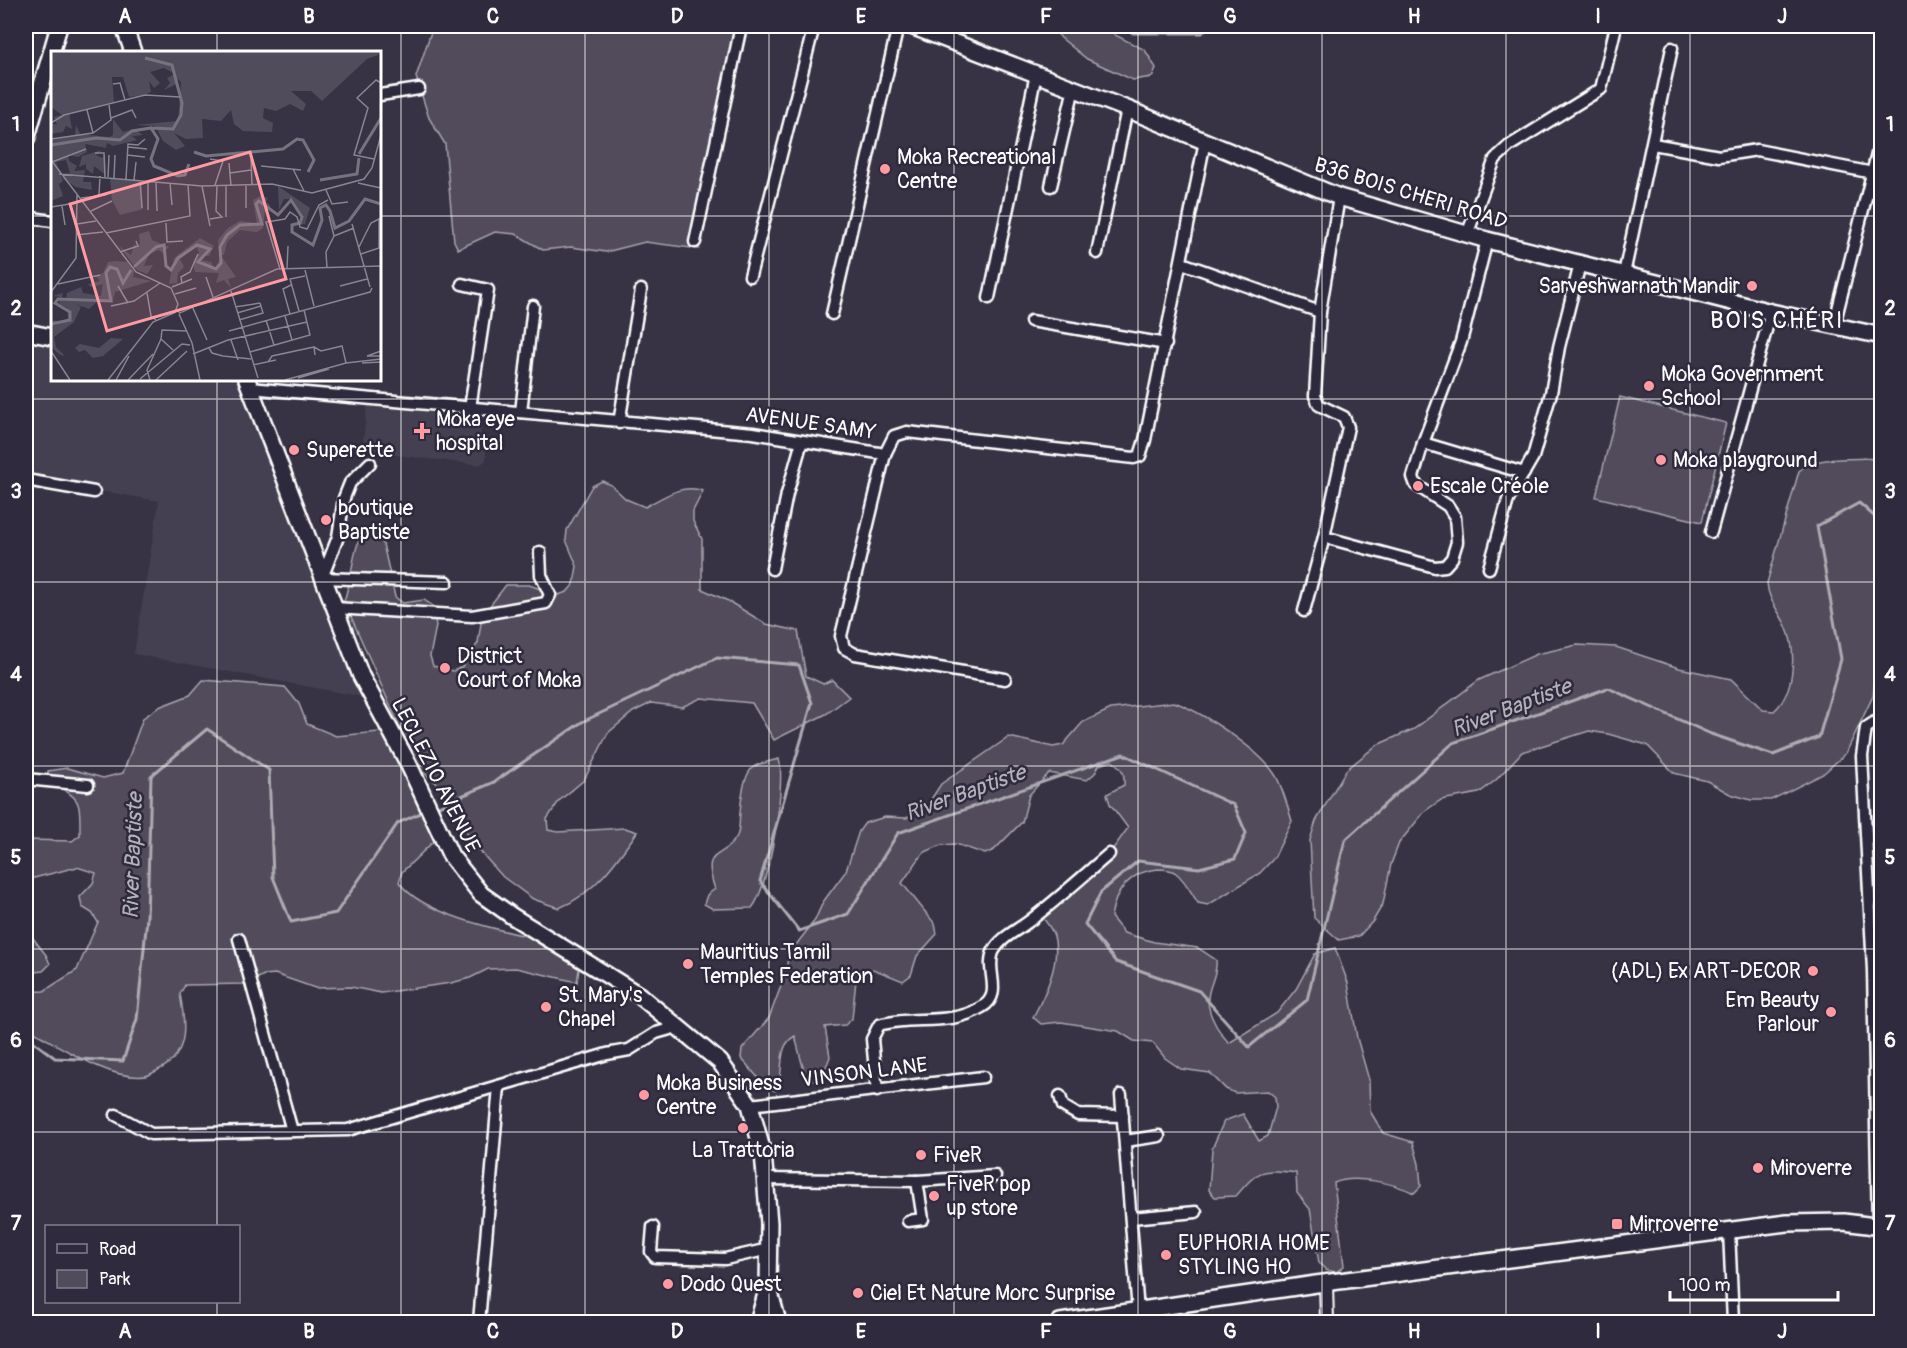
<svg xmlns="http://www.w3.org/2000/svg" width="1907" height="1348" viewBox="0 0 1907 1348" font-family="Pangolin,sans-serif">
<rect width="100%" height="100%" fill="#373345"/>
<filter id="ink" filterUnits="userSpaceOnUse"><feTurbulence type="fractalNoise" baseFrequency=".0167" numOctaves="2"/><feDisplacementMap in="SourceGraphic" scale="12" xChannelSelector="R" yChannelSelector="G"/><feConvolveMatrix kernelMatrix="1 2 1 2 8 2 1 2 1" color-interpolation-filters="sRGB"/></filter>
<g filter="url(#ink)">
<g fill="#444051">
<path d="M26 341 52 346V380H242L364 697 134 654 159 501 26 478Z"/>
<path d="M367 406 479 415 481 436 486 438V460L480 465 362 451Z"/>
</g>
<g fill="#514c5c" stroke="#a8a6ae" stroke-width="1.5">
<path d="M433 26H748L699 249 645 242 606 252 571 247 543 250 516 234 495 232 458 249 454 241 445 144 429 118 416 77Z"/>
<path d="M1051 26H1106L1115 35 1145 50 1156 68 1152 77 1133 80 1087 59 1061 38Z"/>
<path d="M1620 397 1726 423 1702 522 1596 497Z"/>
<path d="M1865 458 1882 460V626L1873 696 1846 753 1823 774 1771 800H1751L1730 794 1707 781 1674 773 1647 745 1608 734 1589 731 1522 752 1496 780 1479 793 1441 800 1425 811 1399 843 1391 864 1383 904 1373 921 1359 936 1339 940 1314 918 1310 840 1316 821 1346 770 1377 745 1414 729 1479 680 1537 654 1577 645 1616 647 1679 668 1731 679 1763 710 1774 711C1795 692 1797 651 1786 626 1779 611 1768 600 1767 583L1799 471C1814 456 1845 460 1865 458Z"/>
<path d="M602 481 611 485 626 499 645 507C664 497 682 483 703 491L693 511V521L702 539V589L728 601 766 624 798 631 806 676 823 684 832 680 849 697 826 714 774 740 752 703 701 698 682 707 651 703 633 712 608 733 584 780 559 801 547 819 548 830 558 832 625 828 637 832C617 861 593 895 559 908L533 899 503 877 470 840 451 795 418 768 344 601C352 578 352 554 362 532L372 529 381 535 395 597 403 603 424 600 433 606 436 626 430 656 433 666 453 671 462 667 478 643 482 616 506 585H529L558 595 567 592 574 584 577 566 566 540 567 530 592 486Z"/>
<path d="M203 680 285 687 299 704 307 724 336 736 391 731 437 838 402 872 399 882C425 920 526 935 571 946L580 963 577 982 516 968 488 969 470 978 451 983 381 993 351 987 315 988 275 974 264 975 246 984 185 985 180 994C185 1021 190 1052 162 1068 157 1070 151 1075 145 1076 112 1081 63 1048 34 1032H26V992L44 991 77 970 98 922 92 913 82 907 80 897 93 883 96 873 77 867 26 880V840L72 841 80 835C80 797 81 800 49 781L48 771 67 768 103 778 123 773 143 718 159 707 190 695Z"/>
<path d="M1174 702C1202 712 1257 748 1274 773 1283 786 1287 806 1292 821L1274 858 1260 873 1208 905 1198 903C1192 894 1185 880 1176 873 1171 869 1164 869 1158 869 1131 871 1115 890 1111 917L1124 933 1154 942 1198 948 1216 960C1218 976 1207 987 1208 1001 1209 1017 1219 1032 1229 1043L1277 1013 1296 989 1315 954 1335 948 1348 983 1357 1038 1369 1080 1370 1111 1383 1133 1413 1142 1419 1164 1421 1186 1414 1193C1394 1183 1354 1174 1334 1183L1344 1266 1336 1272 1326 1270 1319 1263 1310 1209 1297 1193 1296 1173C1261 1169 1259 1169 1236 1196L1215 1197 1209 1190 1212 1149 1224 1121 1243 1114 1259 1141 1268 1136 1276 1107 1275 1097 1268 1091 1235 1093 1226 1089 1210 1073 1181 1069 1165 1058 1153 1043 1134 1041 1118 1031 1061 1022 1041 1024 1033 1017C1045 995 1061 962 1054 936 1052 928 1043 918 1038 912L1110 853 1128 828 1110 804 1107 794 1124 785C1125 772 1122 768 1112 761L1099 765 1095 773 1087 780 1049 773 1029 795 1022 822 994 850 985 854 956 844 941 845 923 853 902 883 935 924 937 934 917 956 911 975 903 981 873 969 856 980 852 1019 845 1025 825 1027 830 1057 822 1076 813 1080 805 1075 795 1036C775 1047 786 1073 776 1091L767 1088 741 1058 742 1049 769 1018 784 978 789 954 815 920 823 902 846 871 859 831 865 823 885 817 906 818 916 814 930 801 941 784 1009 737 1053 747 1063 745 1083 722 1111 709Z"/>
<path d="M779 759C786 785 769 888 752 908L713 909 704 904 707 895 715 889C700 846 723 862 737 836 740 830 739 820 740 813 741 800 743 777 752 768 758 763 771 761 779 759Z"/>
<path d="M26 929 46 955 50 964 43 971 26 973Z"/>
</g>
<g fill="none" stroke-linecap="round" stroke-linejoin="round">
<g stroke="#adabb2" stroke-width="3">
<path d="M1123 26 1133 33H1202L1208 26"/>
<path d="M434 808 494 782 582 722 717 658 799 665 812 703 760 881 799 931 848 914 898 833 1123 754 1234 805 1246 833 1235 859 1199 868 1138 861 1101 892 1085 924 1116 962 1199 991 1249 1047 1307 1000 1345 840 1453 743 1608 688 1711 734 1773 755 1819 737 1841 659 1817 526 1859 503 1882 523"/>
<path d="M26 1036 55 1058 123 1061 137 1019 147 918 151 776 207 729 269 770 273 877 291 922 336 913 398 823 425 811"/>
</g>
<defs>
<g id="minor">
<path d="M380 95 419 89"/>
<path d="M1653 144 1719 156 1757 150 1873 173"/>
<path d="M1051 186 1074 88"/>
<path d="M26 217 52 221"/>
<path d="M1467 235 1495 159 1509 146 1601 89 1616 26"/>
<path d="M695 242 741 26"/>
<path d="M1097 253 1127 109"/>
<path d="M1182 263 1320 312"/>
<path d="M1624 274 1672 48"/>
<path d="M750 276 814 26"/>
<path d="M462 284 488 290 470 408"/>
<path d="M989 298 1036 74"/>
<path d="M832 314 898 26"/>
<path d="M1031 321 1166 344"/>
<path d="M1834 325 1882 134"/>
<path d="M250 388 753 433 885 454 894 436 907 432 1134 458 1140 456 1145 440 1205 141"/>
<path d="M521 412 533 306"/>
<path d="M619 423 641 290"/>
<path d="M1423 443 1524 473"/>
<path d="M885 454 841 636 844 648 855 654 1005 679"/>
<path d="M370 463 350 483 344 498 338 537 322 578 447 582"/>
<path d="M26 480 94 492"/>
<path d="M1711 532 1771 312"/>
<path d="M1324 537 1435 567 1445 566 1452 558 1457 542 1455 517 1448 506 1416 485 1413 477 1423 443 1461 342 1487 240"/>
<path d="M1489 568 1508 500 1533 457 1551 393 1559 347 1580 264"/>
<path d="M772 569 787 494 802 441"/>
<path d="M334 608 472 616 546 603 550 595 541 575 540 552"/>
<path d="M1304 611 1324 537 1348 427 1344 417 1319 405 1315 396 1320 312 1339 197"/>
<path d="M26 779 88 785"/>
<path d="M239 939 292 1131"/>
<path d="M877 1091 872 1039 879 1025C913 1015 950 1027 982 1007 1004 994 985 971 993 952 1000 938 1016 931 1028 922 1056 901 1082 877 1109 854"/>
<path d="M1121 1095 1138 1312"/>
<path d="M1060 1096 1063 1106 1078 1115 1123 1116"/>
<path d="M750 1105 983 1077"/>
<path d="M116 1115 151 1134 348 1130 607 1054 629 1050 656 1033 677 1027"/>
<path d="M1125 1141 1159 1136"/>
<path d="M766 1179 917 1181 995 1176"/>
<path d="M1131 1218 1196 1212"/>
<path d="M908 1221 923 1219 917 1181"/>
<path d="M653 1227 651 1252 655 1257 725 1259 769 1249"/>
<path d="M1878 1227 1873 970 1862 756 1866 728 1875 722H1882"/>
<path d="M1729 1230 1733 1322"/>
<path d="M479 1322 499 1086"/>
</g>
<path id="tertiary" d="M1326 1283 1327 1322"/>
<g id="secondary">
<path d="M124 26 133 52"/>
<path d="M911 26 1127 109 1339 197 1487 240 1771 312 1882 336"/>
<path d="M26 140 59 26"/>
<path d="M26 332 52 337"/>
<path d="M247 380 361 676 408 763 451 856 481 894 512 916 639 995 720 1062 750 1105 763 1153 769 1223 768 1287 758 1322"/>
<path d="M770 1293 778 1322"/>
<path d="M1060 1322 1316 1284 1787 1223 1844 1222 1882 1227"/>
</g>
</defs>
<use href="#minor" stroke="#fff" stroke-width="15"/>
<use href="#tertiary" stroke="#fff" stroke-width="16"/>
<use href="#secondary" stroke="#fff" stroke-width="20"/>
<use href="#minor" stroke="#2f2a3d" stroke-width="10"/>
<use href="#tertiary" stroke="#2f2a3d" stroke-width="12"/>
<use href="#secondary" stroke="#2f2a3d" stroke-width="15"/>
</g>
</g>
<path fill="none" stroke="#fff" stroke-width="1.5" stroke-opacity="0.55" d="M217 26V52M401 26V1322M585 26V1322M769 26V1322M954 26V1322M1138 26V1322M1322 26V1322M1506 26V1322M1690 26V1322M26 216H52M380 216H1882M217 380V1226M26 399H1882M26 582H1882M26 766H1882M26 949H1882M26 1132H1882M217 1302V1322"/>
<g fill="#ff9aa2" stroke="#2f2a3d" stroke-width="2">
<circle cx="885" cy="169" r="6"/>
<circle cx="1752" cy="286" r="6"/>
<circle cx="1649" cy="386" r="6"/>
<path d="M419 422h6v6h6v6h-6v6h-6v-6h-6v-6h6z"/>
<circle cx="294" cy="450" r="6"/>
<circle cx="1661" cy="460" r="6"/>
<circle cx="1418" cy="486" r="6"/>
<circle cx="326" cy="520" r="6"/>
<circle cx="445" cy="668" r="6"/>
<circle cx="688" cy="964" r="6"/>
<circle cx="1813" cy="971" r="6"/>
<circle cx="546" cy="1007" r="6"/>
<circle cx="1831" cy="1012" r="6"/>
<circle cx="644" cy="1095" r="6"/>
<circle cx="743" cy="1128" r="6"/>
<circle cx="921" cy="1155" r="6"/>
<circle cx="1758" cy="1168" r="6"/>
<circle cx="934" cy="1196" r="6"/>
<rect x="1611" y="1218" width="12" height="12" rx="3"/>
<circle cx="1166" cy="1255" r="6"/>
<circle cx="668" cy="1284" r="6"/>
<circle cx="858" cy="1293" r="6"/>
</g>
<g text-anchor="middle" stroke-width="5" stroke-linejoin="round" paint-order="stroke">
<g font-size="21" fill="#fff" stroke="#2f2a3d" text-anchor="start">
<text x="897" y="164">Moka Recreational<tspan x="897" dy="24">Centre</tspan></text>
<text x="1740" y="293" text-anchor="end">Sarveshwarnath Mandir</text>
<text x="1661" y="381">Moka Government<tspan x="1661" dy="24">School</tspan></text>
<text x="436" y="426">Moka eye<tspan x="436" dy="24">hospital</tspan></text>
<text x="306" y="457">Superette</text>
<text x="1673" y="467">Moka playground</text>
<text x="1430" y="493">Escale Créole</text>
<text x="338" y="515">boutique<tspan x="338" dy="24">Baptiste</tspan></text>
<text x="457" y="663">District<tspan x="457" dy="24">Court of Moka</tspan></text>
<text x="700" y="959">Mauritius Tamil<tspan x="700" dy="24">Temples Federation</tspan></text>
<text x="1801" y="978" text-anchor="end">(ADL) Ex ART-DECOR</text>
<text x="558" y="1002">St. Mary's<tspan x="558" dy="24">Chapel</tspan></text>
<text x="1819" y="1007" text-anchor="end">Em Beauty<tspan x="1819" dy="24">Parlour</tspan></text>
<text x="656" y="1090">Moka Business<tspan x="656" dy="24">Centre</tspan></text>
<text x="743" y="1157" text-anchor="middle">La Trattoria</text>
<text x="933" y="1162">FiveR</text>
<text x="1770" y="1175">Miroverre</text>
<text x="946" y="1191">FiveR pop<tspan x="946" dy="24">up store</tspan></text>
<text x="1629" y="1231">Mirroverre</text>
<text x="1178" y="1250">EUPHORIA HOME<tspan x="1178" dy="24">STYLING HO</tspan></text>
<text x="680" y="1291">Dodo Quest</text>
<text x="870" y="1300">Ciel Et Nature Morc Surprise</text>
</g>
<g font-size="21" fill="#fff" stroke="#2f2a3d">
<text transform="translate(1411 193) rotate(17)" y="7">B36 BOIS CHERI ROAD</text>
<text transform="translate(811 423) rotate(8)" y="7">AVENUE SAMY</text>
<text transform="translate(436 775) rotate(63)" y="7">LECLEZIO AVENUE</text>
<text transform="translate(864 1072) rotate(-7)" y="7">VINSON LANE</text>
</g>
<g font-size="22" font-style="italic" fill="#b4b2b9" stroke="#2f2a3d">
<text transform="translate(1511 707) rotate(-21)" y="8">River Baptiste</text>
<text transform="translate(965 792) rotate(-20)" y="8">River Baptiste</text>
<text transform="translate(132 856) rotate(-88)" y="8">River Baptiste</text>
</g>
<g font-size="24" letter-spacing="1.5" fill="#fff" stroke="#2f2a3d">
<text x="1777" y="328">BOIS CHÉRI</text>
</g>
</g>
<g transform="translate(51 51)">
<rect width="330" height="330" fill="#373345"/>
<path d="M0 1H330V3L316 8 271 50 260 40H240L255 53 252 60 239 53 225 60 213 57 212 67 222 72 221 81 192 80 183 73 180 59 170 70 151 68 152 87 135 88 123 82 134 95 125 99 112 90 104 75 84 74 127 70 130 31 127 28 126 33 113 39 119 32 116 27 124 23 113 17 99 21 109 32 103 37 98 30 100 41 93 44 78 46 72 26H61L63 51 18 62 21 78 15 75 12 81 0 83V72L6 74 3 66 11 64 0 56ZM62 68 72 81 83 78 92 84 81 85 86 89 62 95 56 92 55 97 34 93 36 101 27 106 17 104 18 110 26 115 23 120 34 119 32 131H40L41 139 25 136 12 128 13 123 19 122 15 109 5 111 12 130 8 133 12 145 0 150V89L24 84 25 74 29 83 58 86 62 84ZM51 99 45 104 51 107 54 103 55 124 43 115 42 123 35 118V113L28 116 31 105ZM59 127 90 129 92 158 69 164 61 149ZM227 135 259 157 254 173 248 174 252 165 241 148H233L228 159ZM209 145 217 147 215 151 219 154 218 159H214L212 177 206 181 189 179 176 191 173 204H168L167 189 177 177 189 170 206 172 202 149ZM98 180 101 189 118 196 112 202 108 199 98 203 93 215 102 214 96 223 86 219 68 195 80 204 83 194 89 193 88 183ZM149 187 163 195 158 205 151 204 149 209 160 211 163 218 171 206 185 226 177 228 180 237 173 229 165 232 168 222 144 221 142 211 148 201 145 195 129 208 133 216 127 222 126 232 118 233 123 207ZM65 210 76 211 83 220 82 226 100 230 64 241 62 250H47L38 258 24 253 30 256 23 271 3 286 5 296 14 305 8 303 0 296V269L14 271 17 266 16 257 8 253 9 246 2 245 12 242 10 249 15 250 16 242 30 236 32 242 50 245 52 233 40 236 37 233 49 230 45 225 52 222 57 211ZM60 287 72 288 52 305 42 307 34 299 28 301 24 297 29 293 48 297Z" fill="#514c5c"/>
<path fill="none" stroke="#76737f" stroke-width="3" d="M94 7 121 14 131 52 130 64 122 78 100 77M0 94 45 87 69 89 81 80 100 77 107 88 100 108 103 115 127 125 134 124 138 113M143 101 155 105 232 98 246 88 252 89 263 109 257 121M308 103 330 67M269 129 306 123 308 107M83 216 105 196 113 194 115 215 120 219 127 207 146 194 159 198 147 211 165 218 170 212 169 196 176 184 189 174 211 173 205 153 208 150 227 164 240 149 251 166 249 172 241 174V181L262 194 271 169 269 157 275 154 279 160 284 177 298 170 314 148 330 153M0 273 19 269V261L4 252 7 248 60 250 55 222 59 216 66 218 72 232 80 219"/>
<path fill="none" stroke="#87858f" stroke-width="1.5" d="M62 33 69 32 74 49M36 59 42 82M60 67 81 59 85 67M0 72 13 64 94 44 129 46M0 88 42 82 60 69 58 54M77 96 96 98M44 102H53L54 126M76 104 94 106M159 108 172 110 164 134M200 108 201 134M323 108 303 104 317 57 306 47 325 29 330 32M0 109 85 221 120 237 127 253 124 261M1 111 35 98M178 112 180 135M210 115 250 119M242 118 253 140M179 122 200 119M8 123 151 135 221 133 261 142 313 128 321 117 330 84M57 126 58 104M63 127 64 104M75 128 77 93 87 94 94 88M83 129 85 111M89 129 91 157M97 130V159M105 131 106 160M119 132 121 154M307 132 330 137M151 135 159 175M195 135V157M275 139 281 153 297 151M48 144 49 125M30 147 55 144M11 155 14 174M0 156 25 152M40 160 61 150M278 165 283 185M175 166V135M159 168 171 166 165 160 166 135M115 172 116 191 132 190M26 173 45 170M301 173 319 236M55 182 139 165 137 134M25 184 52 181M283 185 303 177M308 196 320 172 330 167M69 201 87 195 85 190M310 203 328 197V169M236 217 237 195M276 217 275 201 283 185M229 218 215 171 234 168 239 161 246 166 249 176 256 178 268 154 277 149M254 219 263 255M155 226 162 246M131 232 130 226 139 221 147 203M7 233 49 224M67 235 77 252M289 235 316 228M121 236 141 228M180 240 207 327M0 241 25 207 26 143M96 242 100 265 105 269M124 243 145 237M60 255 83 250 109 232M141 255 156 289M184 256 209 252M125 259 129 262 226 218 330 215M248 260 239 228 254 225M186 262 210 255M128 263 141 292 149 329M239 263 232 238 240 234M234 265 241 289M188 269 212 262 209 252M215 269 223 294M178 280 319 241 321 237M180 289 187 309M263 296 270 300 291 295 295 312M158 297 161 302 172 305 200 308M122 299 110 288 111 279 136 280M0 300 19 329M330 300 316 305H330M199 301 259 284 253 259M142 303 177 289 256 271M217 311 221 305 263 296 264 304M311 312 330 311M202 314 225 309M247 327 278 318M89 328 131 293 139 294M57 329 102 271 125 261M65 329 78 305M77 329 102 303M99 329 96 319 110 288M105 329 136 300M234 329 295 312 330 308"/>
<path fill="#ff9aa2" fill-opacity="0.15" stroke="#ff9aa2" stroke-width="3" d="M199 101 235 228 56 280 19 153Z"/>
<rect width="330" height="330" fill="none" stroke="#fff" stroke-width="3"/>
</g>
<rect width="1907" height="1348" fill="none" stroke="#2f2a3d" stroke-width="66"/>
<rect x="45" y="1225" width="195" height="78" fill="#2f2a3d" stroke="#827f8b" stroke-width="1.5"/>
<rect x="57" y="1244" width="30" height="9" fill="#2f2a3d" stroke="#827f8b" stroke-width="1.5"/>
<text x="99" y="1255" font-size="18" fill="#ffffff">Road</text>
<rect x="57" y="1270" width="30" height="18" fill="#514c5c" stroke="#827f8b" stroke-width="1.5"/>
<text x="99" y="1285" font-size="18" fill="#ffffff">Park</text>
<path d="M1670 1291v9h168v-9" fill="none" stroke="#ffffff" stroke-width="3"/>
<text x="1679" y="1291" font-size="18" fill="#ffffff" stroke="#2f2a3d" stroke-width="4.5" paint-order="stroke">100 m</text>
<rect x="33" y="33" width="1841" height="1282" fill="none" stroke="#fff" stroke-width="2"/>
<g font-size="20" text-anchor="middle" font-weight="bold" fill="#fff">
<text x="125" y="23">A</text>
<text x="309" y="23">B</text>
<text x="493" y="23">C</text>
<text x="677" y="23">D</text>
<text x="861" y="23">E</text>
<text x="1046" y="23">F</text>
<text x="1230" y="23">G</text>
<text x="1414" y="23">H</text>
<text x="1598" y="23">I</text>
<text x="1782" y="23">J</text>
<text x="16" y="131">1</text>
<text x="1890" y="131">1</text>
<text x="16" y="315">2</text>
<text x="1890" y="315">2</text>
<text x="16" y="498">3</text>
<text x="1890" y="498">3</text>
<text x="16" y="681">4</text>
<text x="1890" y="681">4</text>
<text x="16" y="864">5</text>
<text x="1890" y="864">5</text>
<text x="16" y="1047">6</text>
<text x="1890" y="1047">6</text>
<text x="16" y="1230">7</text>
<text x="1890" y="1230">7</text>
<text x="125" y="1338">A</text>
<text x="309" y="1338">B</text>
<text x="493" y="1338">C</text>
<text x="677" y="1338">D</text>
<text x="861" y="1338">E</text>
<text x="1046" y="1338">F</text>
<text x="1230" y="1338">G</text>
<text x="1414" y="1338">H</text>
<text x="1598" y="1338">I</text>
<text x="1782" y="1338">J</text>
</g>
</svg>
